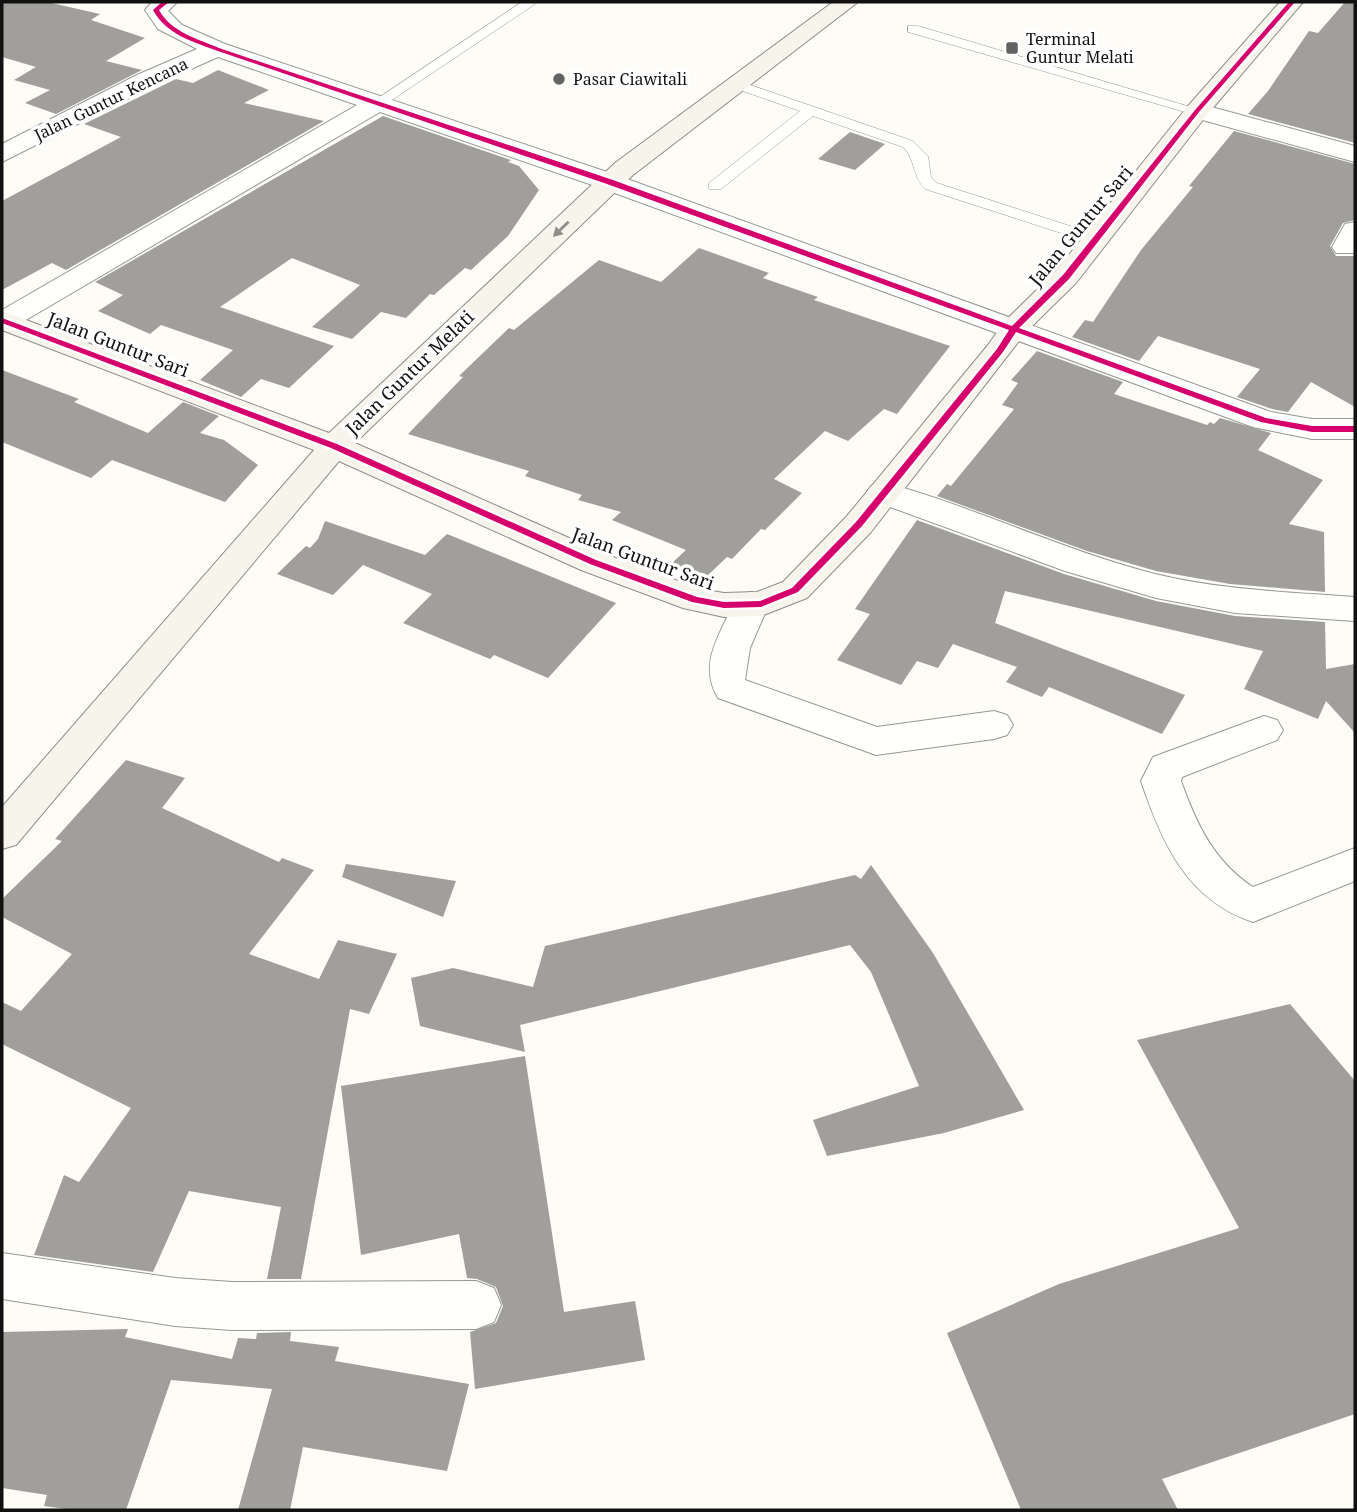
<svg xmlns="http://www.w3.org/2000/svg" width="1357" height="1512" viewBox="0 0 1357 1512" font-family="'Noto Serif',serif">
<rect width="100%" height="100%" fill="#fdfcf7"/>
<g fill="#a19f9c">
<path d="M2 2H47L100 14 91 20 145 38 106 61 142 70 56 114 25 103 50 90 14 80 36 67 2 57Z"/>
<path d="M1345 2H1355V143L1248 114 1268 91 1309 31 1318 33Z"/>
<path d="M218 70 269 90 244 103 324 121 66 270 52 263 2 290V201L121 137 84 124 176 79 193 83Z"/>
<path d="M383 116 511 160 508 162 519 166 539 190 508 236 471 270 465 268 434 295 430 294 406 318 381 312 352 339 312 327 360 285 292 258 220 307 334 346 289 388 261 379 241 397 200 380 233 350 161 325 150 334 98 311 123 295 95 282Z"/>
<path d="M1234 131 1355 164V220L1343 223 1330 246 1336 256H1355V407L1311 382 1288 412 1272 409 1237 397 1260 369 1158 336 1139 361 1072 337 1085 320 1093 322 1141 250 1193 187 1189 186Z"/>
<path d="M850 132 885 144 855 170 818 159Z"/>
<path d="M699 248 769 273 763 278 818 297 814 300 950 346 897 414 884 409 848 441 825 431 774 479 802 493 765 530 761 529 732 559 727 557 705 578 672 563 686 550 612 520 621 512 578 500 582 495 525 476 529 471 408 434 463 377 459 376 509 328 514 330 599 260 661 282Z"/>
<path d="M1037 351 1123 382 1114 394 1207 425 1210 422 1214 424 1220 418 1271 433 1258 450 1323 480 1289 524 1324 532 1325 592 1230 584 1156 571 1087 551 937 496 947 484 951 486 1014 409 1002 405 1018 383 1011 380Z"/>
<path d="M2 370 79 399 74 402 148 433 183 402 219 416 200 433 224 440 258 465 225 502 112 460 91 478 2 442Z"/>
<path d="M917 520 1064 574 1156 601 1235 616 1325 622 1326 669 1355 664V733L1326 701 1318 719 1244 689 1263 651 1005 591 995 623 1185 695 1162 734 1049 687 1042 697 1006 682 1017 667 953 644 938 668 917 661 901 685 837 660 870 614 855 609Z"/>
<path d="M325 521 425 555 447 534 616 603 548 678 494 655 490 659 403 623 432 594 363 565 333 595 277 574 306 546 310 548 318 539Z"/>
<path d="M126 760 185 778 162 808 279 862 282 858 314 870 249 954 319 979 338 940 397 954 369 1014 350 1009 301 1279H267L281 1207 189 1191 153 1272 34 1255 64 1175 79 1182 131 1108 2 1044V1002L21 1011 72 954 2 917V899L62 841 55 839Z"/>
<path d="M346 864 456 881 443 917 342 877Z"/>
<path d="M871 865 933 953 1024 1110 944 1133 827 1156 813 1120 919 1086 871 972 850 945 520 1025 525 1052 420 1026 411 978 453 968 533 987 545 946 855 875 861 879Z"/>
<path d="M1290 1004 1355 1081V1414L1162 1479 1178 1510H1021L947 1333 1059 1284 1239 1228 1137 1040Z"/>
<path d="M525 1056 564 1312 635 1301 645 1360 475 1389 470 1332 496 1323 503 1306 496 1287 477 1279 467 1278 459 1234 361 1255 341 1086Z"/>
<path d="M128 1329 125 1337 232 1359 238 1338 256 1339 257 1333 291 1332 290 1341 339 1347 335 1361 469 1384 447 1471 303 1447 290 1510H238L272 1389 171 1380 126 1510H73L44 1506 47 1495 2 1488V1332Z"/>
</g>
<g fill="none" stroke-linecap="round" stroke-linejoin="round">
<defs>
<g id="lane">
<path d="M522 2H538L383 106 378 107 371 103Z"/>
<path d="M908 26H918L1204 111 1202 114H1192L908 32Z"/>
<path d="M736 80 913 141 928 156 931 177 937 183 1101 236 1103 239 1095 244 1089 242 925 189C912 176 916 160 903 147L813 116 721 189H709V183L800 111 731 87V81Z"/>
</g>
<g id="street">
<path d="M152 2H177L168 11 182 25 225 44 619 176 1271 412 1312 419H1355V439H1312L1253 427 601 188 380 112 14 327 2 329V310L357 105 218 57 155 85 2 162V144L137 75 197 49 158 29 145 10Z"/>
<path d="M1197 103 1355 146V162L1188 116 1184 111 1188 106Z"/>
<path d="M1355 222V253H1336L1332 247 1345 224Z"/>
<path d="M883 482C975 507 1062 550 1155 574 1221 590 1288 592 1355 597V621L1235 613 1156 598 1065 571 871 500 866 493 871 486Z"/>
<path d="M751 592 763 595 769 604 750 648 745 680 877 727 994 711 1007 715 1013 725 1007 735 994 739 876 755 718 698C698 664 719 637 733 604L739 595Z"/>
<path d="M1264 716 1277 720 1283 730 1277 740 1182 777 1181 781C1196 823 1214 862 1253 887L1355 848V881L1253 922C1187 900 1162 843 1141 781L1153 757Z"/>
<path d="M2 1253 175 1278 232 1282 476 1281 494 1288 501 1305 494 1322 476 1329 232 1330 175 1326 2 1299Z"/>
</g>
<path id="secondary" d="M833 2H858L633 175 355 443 605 554 700 589 724 593 757 592 783 582 847 516 988 345 1005 321 1056 271 1188 106 1280 2H1303L1206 116 1076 283 1026 332 871 532 807 598 761 616 724 617 683 608 581 570 339 461 16 845 2 849V807L314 450 2 330V311L329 433 615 163Z"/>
</defs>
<use href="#lane" stroke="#979795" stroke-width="1"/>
<use href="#street" stroke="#979795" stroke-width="2"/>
<use href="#secondary" stroke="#8e8d8b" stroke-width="2"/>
<use href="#lane" fill="#fffffe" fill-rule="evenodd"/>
<use href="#street" fill="#fffffe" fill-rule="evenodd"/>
<use href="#secondary" fill="#f6f4eb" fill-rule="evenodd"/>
<defs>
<path id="cycleway" d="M162 2H169L159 10C171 32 198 39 219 48L613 180 1012 326 1063 275 1195 110 1289 2H1295L1199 112 1069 279 1019 328 1266 418 1312 426H1355V432H1312L1261 422 1016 332 1003 352 862 526 798 592 761 607 724 608 692 602 590 564 331 448 2 323V318L337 444 596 560 697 597 724 602 760 601 792 588 856 522 997 349 1009 330 607 184 215 50C191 41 166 34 153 10Z"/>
</defs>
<use href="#cycleway" stroke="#fff" stroke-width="5"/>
<use href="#cycleway" fill="#d6006c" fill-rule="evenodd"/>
</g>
<defs><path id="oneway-solid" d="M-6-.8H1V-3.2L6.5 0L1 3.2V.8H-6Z" transform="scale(1.75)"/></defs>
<use fill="#8f8e89" href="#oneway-solid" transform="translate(561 229) rotate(136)"/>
<g fill="#646362" stroke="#fff" stroke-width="2.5">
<rect x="1005" y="41" width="14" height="14" rx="3.5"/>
<circle cx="559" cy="79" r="7"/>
</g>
<g text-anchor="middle" stroke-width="7" stroke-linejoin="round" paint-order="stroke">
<g font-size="16" fill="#111" stroke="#fff" text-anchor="start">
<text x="1026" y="45">Terminal<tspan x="1026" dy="18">Guntur Melati</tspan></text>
<text x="573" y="85">Pasar Ciawitali</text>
</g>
<g font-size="16" fill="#111" stroke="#fff">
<text transform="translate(111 99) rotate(-26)" y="6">Jalan Guntur Kencana</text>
</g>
<g font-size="18" fill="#111" stroke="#fff">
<text transform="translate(1081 226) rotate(-50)" y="6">Jalan Guntur Sari</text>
<text transform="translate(118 345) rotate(21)" y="6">Jalan Guntur Sari</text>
<text transform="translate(410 373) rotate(-44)" y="6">Jalan Guntur Melati</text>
<text transform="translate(643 559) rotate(20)" y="6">Jalan Guntur Sari</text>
</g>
</g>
<rect width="1357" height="1512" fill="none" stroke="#111111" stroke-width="7"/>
</svg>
